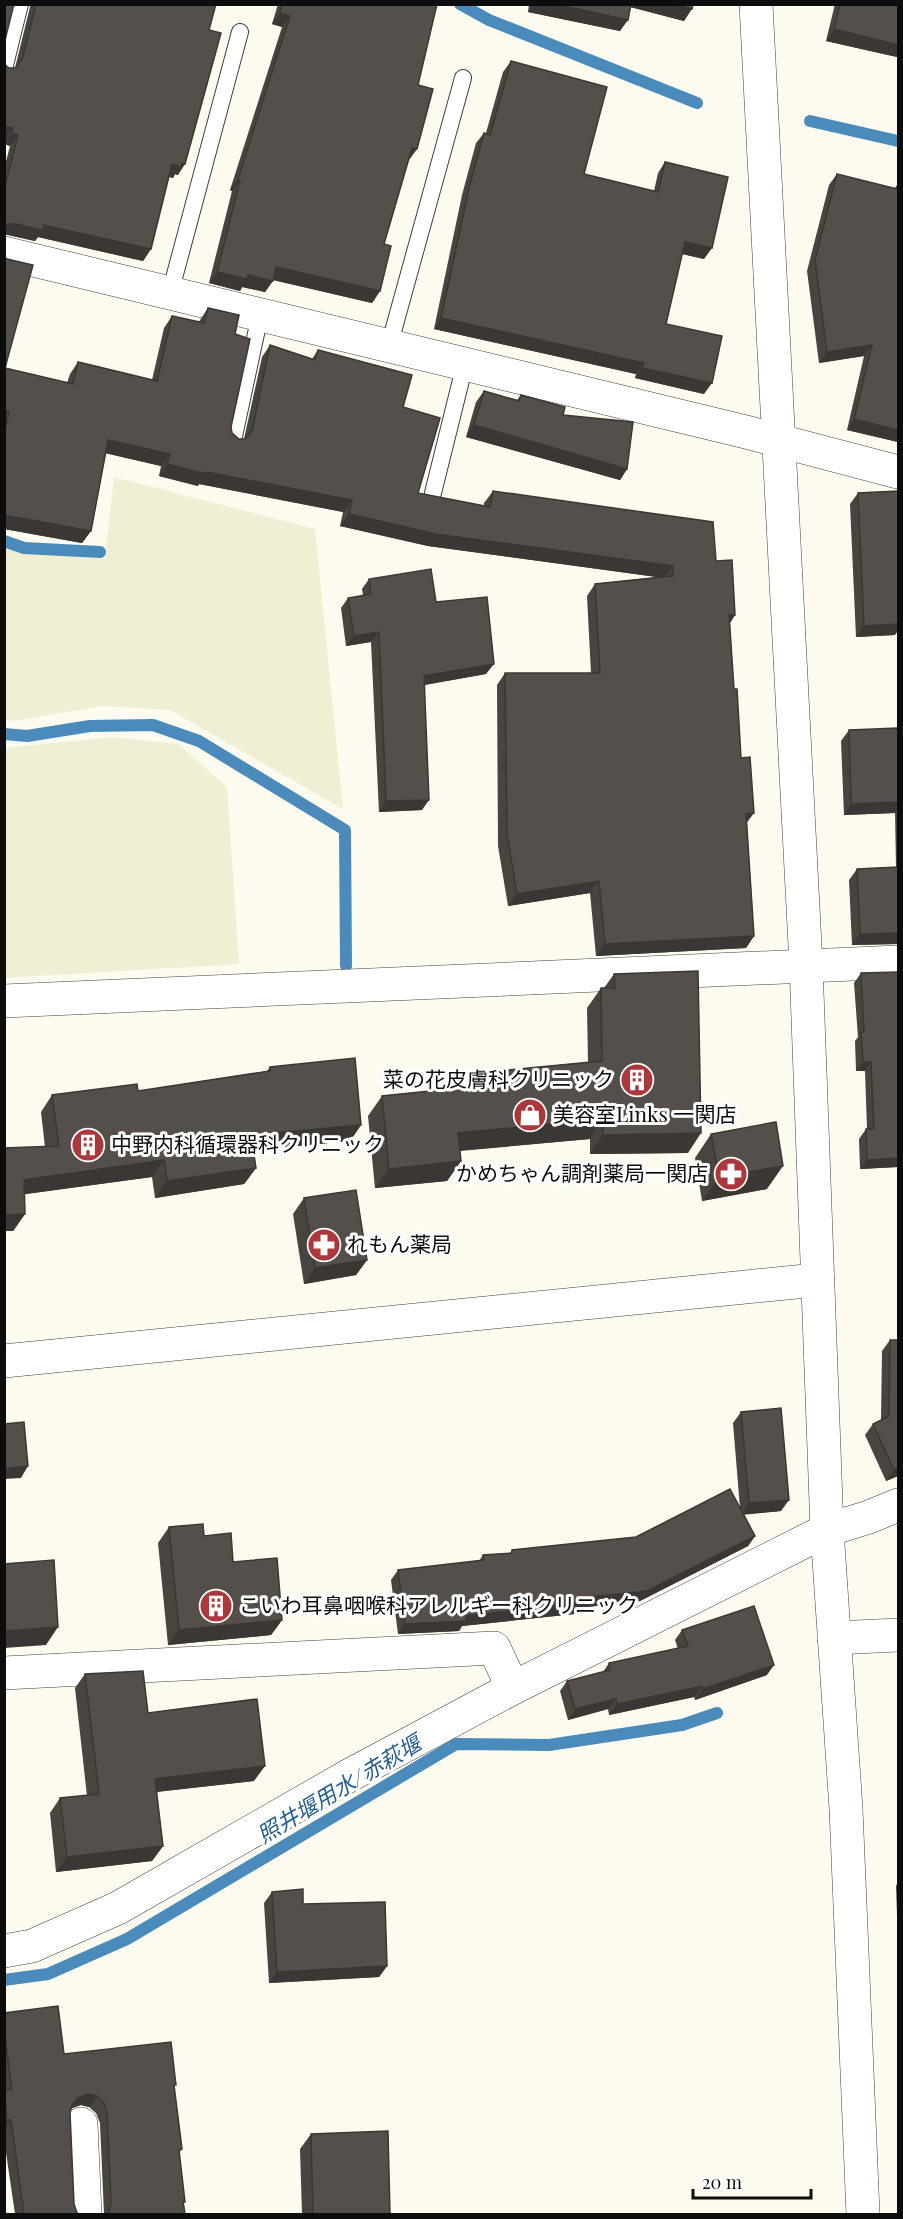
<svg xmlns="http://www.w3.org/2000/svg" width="903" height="2219" viewBox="0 0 903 2219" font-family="'Playfair Display','Noto Sans JP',serif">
<rect width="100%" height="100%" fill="#fdfbf0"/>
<g fill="#f0eed3">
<path d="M114 477 315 529 343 809 170 710 102 706 13 721 5 720V547L23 553 105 559Z"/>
<path d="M112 737 178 744 227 787 239 964 5 978V748Z"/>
</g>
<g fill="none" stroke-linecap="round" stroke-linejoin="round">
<g stroke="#4b8bbb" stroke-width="12">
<path d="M460 4 489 20 697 103"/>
<path d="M810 121 898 141"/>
<path d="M4 541 24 548 100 552"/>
<path d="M4 734 27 736 90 726 153 725 199 741 345 830 346 966"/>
<path d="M4 1980 48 1974 127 1939 456 1744 549 1745 682 1725 717 1713"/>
</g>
<defs>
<g id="service">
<path d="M4 69 20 4"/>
<path d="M170 293 240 32"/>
<path d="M389 346 463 78"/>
<path d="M233 441 260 315"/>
<path d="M433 493 465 364"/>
</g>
<g id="minor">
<path d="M4 253 746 432 898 472"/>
<path d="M4 1001 898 962"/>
<path d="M834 1638 898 1635"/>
<path d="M4 1673 494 1648 513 1688"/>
<path d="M4 1951 32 1946 118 1908 350 1775 513 1688 827 1530 869 1517 898 1505"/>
<path d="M81 2124 85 2214"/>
</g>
<g id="tertiary">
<path d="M756 4 806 965 827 1530 846 1809 863 2214"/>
<path d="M4 1361 816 1280"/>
</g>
</defs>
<use href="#service" stroke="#404040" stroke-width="18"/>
<use href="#minor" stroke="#404040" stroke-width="34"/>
<use href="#tertiary" stroke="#404040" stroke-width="34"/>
<use href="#service" stroke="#fff" stroke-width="16"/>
<use href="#minor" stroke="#fff" stroke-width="33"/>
<use href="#tertiary" stroke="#fff" stroke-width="33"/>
</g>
<g fill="#484440">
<path d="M30 4H216L209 30 178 175 175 174 173 178 169 177 151 249 143 261 38 237 35 241 8 235H4V169L10 146 4 144 6 140 9 68H15L30 7Z"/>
<path d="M278 4H437L418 85 417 149 408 160 384 244 380 291 372 303 273 280 265 292 242 287 240 291 209 283 232 191 230 190 282 27 272 24Z"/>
<path d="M529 4H693L684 21 631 7 620 31 528 12Z"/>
<path d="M835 4H898V55L897 57 826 41Z"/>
<path d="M511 61 584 174 654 191 658 173 665 162 704 259 682 254 666 324 704 394 635 378 636 374 434 329 462 195 476 143 484 133H486L503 72Z"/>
<path d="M837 174 894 189 898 184V442L847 430 864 356 819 363 807 271 829 185Z"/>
<path d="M4 257 5 368 67 383 70 374 78 362 152 380 164 328 172 316 199 322 200 320 208 308 235 334 231 427 232 433 239 439H244L262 357 270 345 312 359 318 350 403 407 418 493 484 506V503L493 491 716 561 735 615 730 623 734 689 741 758 747 823 754 936 746 948 596 956 590 893 508 906 498 846 497 685 505 673H591L587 596 595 584 657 577 428 546 340 526 343 512 199 484 198 486 159 476 161 466 106 453 91 531 82 543 4 529Z"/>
<path d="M484 391 517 400 521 395 627 469 620 480 466 437 476 402Z"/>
<path d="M858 493 895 635 856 637 850 504Z"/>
<path d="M369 579 436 602 486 674 425 685 422 810 379 812 371 642 346 646 341 608 348 598 363 596 362 589Z"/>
<path d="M898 728V944L852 945 849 880 857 869 896 867 895 813 844 815 841 741 849 730Z"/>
<path d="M898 972V1167L860 1169 859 1139 866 1129H867L865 1071H856L855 1041 858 1037 854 983 861 973Z"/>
<path d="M614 974 688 1153 590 1154V1139L460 1151 461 1161 447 1181 375 1188 368 1116 382 1096 488 1085 498 1071 588 1062 587 1008 601 988H604Z"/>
<path d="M270 1067 361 1125 350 1141 253 1150 256 1168 244 1184 155 1198 152 1177 24 1194 25 1214 13 1231H4V1148L45 1147 41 1112 52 1095 138 1091 267 1071Z"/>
<path d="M711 1134 767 1189 702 1201 695 1158Z"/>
<path d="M304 1198 367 1260 356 1275 304 1284 293 1214Z"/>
<path d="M890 1340H898V1476L886 1481 865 1435 873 1424 881 1420 882 1351Z"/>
<path d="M741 1412 781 1511 744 1514 755 1536 748 1546 640 1601 587 1607 584 1613 462 1626 459 1631 398 1634 391 1580 398 1570 479 1561 483 1555 510 1553 512 1550 636 1537 740 1508 733 1423Z"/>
<path d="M169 1527 204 1536 233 1562 282 1620 271 1635 168 1645 158 1543Z"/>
<path d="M682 1630 767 1675 695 1700 694 1697 609 1715 608 1709 568 1720 560 1691 567 1681 603 1672 609 1663 678 1649 675 1640Z"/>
<path d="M85 1674 148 1713 254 1781 157 1792 163 1846 152 1861 56 1872 50 1813 60 1798 87 1796 75 1688Z"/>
<path d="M898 1882V1943L896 1886Z"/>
<path d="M272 1892 303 1904 387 1966 379 1977 269 1983 264 1903Z"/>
<path d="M4 2013 64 2054 174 2088 182 2149 179 2153 185 2214H104L100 2123 96 2113 89 2107 81 2105 71 2108 70 2113 74 2204 77 2213 79 2214H15L4 2139Z"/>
<path d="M311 2134 390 2214H302L300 2149Z"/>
</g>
<g fill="#3b3734">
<path d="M533 4H555L628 20 620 31 528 12Z"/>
<path d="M627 4H672L692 9 684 21 626 6Z"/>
<path d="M280 13 290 16 282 27 272 24Z"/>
<path d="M834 29 898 45V55L897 57 826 41Z"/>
<path d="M4 126 13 128 6 140 4 139Z"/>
<path d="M12 133 18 135 10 146 4 144Z"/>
<path d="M412 148 417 149 409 160 404 159Z"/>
<path d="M182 163 185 164 178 175 175 174 173 178 164 175 172 164Z"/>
<path d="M238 179 240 180 232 191 230 190Z"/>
<path d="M7 224 44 225 151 249 143 261 38 237 35 241 8 235H4V225Z"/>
<path d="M685 242 712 248 704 259 678 253Z"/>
<path d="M276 267 380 291 372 303 269 279Z"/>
<path d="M217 272 248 275 273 281 265 292 242 287 240 291 209 283Z"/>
<path d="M441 318 644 363 636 374 434 329Z"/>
<path d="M872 345 864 356 819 363 827 352Z"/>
<path d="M642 368 712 383 704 394 635 378Z"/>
<path d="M4 410 9 412 4 417Z"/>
<path d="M854 419 898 430V442L847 430Z"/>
<path d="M474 425 627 469 620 480 466 437Z"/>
<path d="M108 440 170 454 161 466 100 452Z"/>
<path d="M167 464 207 472 352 500 343 512 199 484 198 486 159 476Z"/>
<path d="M349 514 673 566 664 578 428 546 340 526Z"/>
<path d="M4 515 91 531 82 543 4 529Z"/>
<path d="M729 615H735L727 627Z"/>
<path d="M898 624V631L895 635 856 637 864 626Z"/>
<path d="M379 632 371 642 346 646 354 636Z"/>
<path d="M494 664 486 674 417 686 424 676Z"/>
<path d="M429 800 422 810 379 812 386 801Z"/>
<path d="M898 802V808L895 813 844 815 851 804Z"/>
<path d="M754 813 745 825 746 814Z"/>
<path d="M599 881 590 893 508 906 517 894Z"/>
<path d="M898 933V944L852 945 860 934Z"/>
<path d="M754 936 746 948 596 956 605 944Z"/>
<path d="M863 1062H871L865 1071H856Z"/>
<path d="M603 1119 590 1139 444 1152 458 1133Z"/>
<path d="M361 1125 350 1141 239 1151 251 1135Z"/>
<path d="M701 1133 688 1153 590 1154 603 1135Z"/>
<path d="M898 1158V1167L860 1169 867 1160Z"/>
<path d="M164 1160 152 1177 12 1196 24 1180Z"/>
<path d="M461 1161 447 1181 375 1188 389 1169Z"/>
<path d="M783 1166 767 1189 702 1201 719 1177Z"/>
<path d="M256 1168 244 1184 155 1198 167 1181Z"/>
<path d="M25 1214 13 1231H4V1215Z"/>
<path d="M367 1260 356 1275 304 1284 315 1268Z"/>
<path d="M28 1466 21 1478 4 1479V1469Z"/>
<path d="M898 1468V1476L886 1481 894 1470Z"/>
<path d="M789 1500 781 1511 741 1515 749 1503Z"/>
<path d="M755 1536 748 1546 640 1601 587 1607 584 1613 462 1626 459 1631 398 1634 405 1624 466 1616 590 1597Z"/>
<path d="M282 1620 271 1635 168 1645 179 1630Z"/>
<path d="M58 1627 46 1645 4 1648V1631Z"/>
<path d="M774 1665 767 1675 695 1700 703 1689Z"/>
<path d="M702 1686 694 1697 609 1715 617 1704Z"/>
<path d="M616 1699 608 1709 568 1720 575 1709Z"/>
<path d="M265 1766 254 1781 145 1793 155 1779Z"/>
<path d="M163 1846 152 1861 56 1872 67 1857Z"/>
<path d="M387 1966 379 1977 269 1983 277 1972Z"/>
<path d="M88 2094 97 2096 89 2107 81 2105 70 2109 72 2105 78 2098Z"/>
<path d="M7 2120H11L4 2129V2124Z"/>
</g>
<g fill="#544f4b" stroke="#3b3734" stroke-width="1.5">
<path d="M4 4H14L4 44Z"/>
<path d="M36 4H216L209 30 221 33 185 164 182 163 181 167 172 164 151 249 44 225 42 230 16 224H7L4 225V190L18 135 12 133 13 128 4 126V64L9 68H15L22 60Z"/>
<path d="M282 4H437L418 85 433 89 417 149 412 148 384 244 391 246 380 291 276 267 273 281 248 275 247 279 217 272 240 180 238 179 290 16 280 13Z"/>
<path d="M555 4H631L628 20Z"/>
<path d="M672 4H693L692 9Z"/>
<path d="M840 4H898V45L834 29Z"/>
<path d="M511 61 607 87 584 174 658 192 665 162 728 177 712 248 685 242 666 324 722 336 712 383 642 368 644 363 441 318 470 184 484 133 490 135Z"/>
<path d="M837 174 897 189 898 184V430L854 419 872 345 827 352 815 260Z"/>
<path d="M4 257 7 259 33 265 5 368 73 384 78 362 157 381 172 316 204 323 208 308 239 315 235 334 250 339 231 427 232 433 239 439H245L252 431 270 345 315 360 318 350 412 375 403 407 440 418 418 493 490 507 493 491 713 522 716 561 732 560 735 615H729L734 689H737L741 758 750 757 754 813 746 814 754 936 605 944 599 881 517 894 507 834 505 673H600L595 584 673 576V566L436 534 349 514 352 500 207 472 206 474 167 464 170 454 108 440 91 531 4 515V434L9 412 4 410Z"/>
<path d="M484 391 519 401 521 395 565 407 563 415 633 422 627 469 474 425Z"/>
<path d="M898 491V624L864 626 858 493Z"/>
<path d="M431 569 436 602 487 597 494 664 424 676 429 800 386 801 379 632 354 636 348 598 371 594 369 579Z"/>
<path d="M898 728V802L851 804 849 730Z"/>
<path d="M898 867V933L860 934 857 869Z"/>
<path d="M698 971 701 1133 603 1135V1119L458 1133 461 1161 389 1169 382 1096 499 1084 498 1071 602 1061 601 988H615L614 974Z"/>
<path d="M898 972V1158L867 1160 866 1129H874L871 1062H863L861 1032H864L861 973Z"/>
<path d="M355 1058 361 1125 251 1135 256 1168 167 1181 164 1160 24 1180 25 1214 4 1215V1148L59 1146 52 1095 137 1084 138 1091 270 1071V1067Z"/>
<path d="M776 1122 783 1166 719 1177 711 1134Z"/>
<path d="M356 1190 367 1260 315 1268 304 1198Z"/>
<path d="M890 1340H898V1468L894 1470 873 1424 889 1416Z"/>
<path d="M781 1408 789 1500 749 1503 741 1412Z"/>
<path d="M24 1422 28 1466 4 1469V1424Z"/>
<path d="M730 1489 755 1536 647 1591 590 1597 591 1602 466 1616V1621L405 1624 398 1570 484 1560 483 1555 512 1553V1550L636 1537Z"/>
<path d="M203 1524 204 1536 231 1533 233 1562 277 1558 282 1620 179 1630 169 1527Z"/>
<path d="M54 1560 58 1627 4 1631V1564Z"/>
<path d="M754 1606 774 1665 703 1689 702 1686 617 1704 616 1699 575 1709 567 1681 610 1670 609 1663 688 1646 682 1630Z"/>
<path d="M143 1671 148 1713 257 1699 265 1766 155 1779 163 1846 67 1857 60 1798 99 1794 85 1674Z"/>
<path d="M303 1889V1904L385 1902 387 1966 277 1972 272 1892Z"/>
<path d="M58 2006 64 2054 171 2042 176 2085H174L182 2149 179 2150 185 2202H183L185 2214H107L109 2211 111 2203 107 2112 104 2103 97 2096 88 2094 78 2098 72 2105 70 2113 74 2204 77 2213 79 2214H24L11 2120H7L4 2090 12 2089 4 2030V2013Z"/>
<path d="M388 2131 390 2214H313L311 2134Z"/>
</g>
<defs>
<symbol id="building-disc" viewBox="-11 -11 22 22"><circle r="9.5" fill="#ab383a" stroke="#fff"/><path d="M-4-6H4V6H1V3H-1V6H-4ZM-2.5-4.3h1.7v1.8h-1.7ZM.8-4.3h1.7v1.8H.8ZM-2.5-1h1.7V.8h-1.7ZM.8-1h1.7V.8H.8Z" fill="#fff"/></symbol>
<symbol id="shop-disc" viewBox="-11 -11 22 22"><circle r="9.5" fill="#ab383a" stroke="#fff"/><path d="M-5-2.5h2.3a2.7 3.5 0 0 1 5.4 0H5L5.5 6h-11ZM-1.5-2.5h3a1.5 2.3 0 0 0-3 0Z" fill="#fff"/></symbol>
<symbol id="pharmacy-disc" viewBox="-11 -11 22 22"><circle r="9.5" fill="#ab383a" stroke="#fff"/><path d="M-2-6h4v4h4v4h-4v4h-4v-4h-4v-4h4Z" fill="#fff"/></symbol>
</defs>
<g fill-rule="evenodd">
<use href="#building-disc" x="618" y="1061" width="38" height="38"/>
<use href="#shop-disc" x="511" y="1096" width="38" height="38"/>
<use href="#building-disc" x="69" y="1126" width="38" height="38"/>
<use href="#pharmacy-disc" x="712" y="1155" width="38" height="38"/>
<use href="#pharmacy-disc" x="305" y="1226" width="38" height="38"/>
<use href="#building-disc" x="197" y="1587" width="38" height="38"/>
</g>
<g text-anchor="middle" stroke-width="6" stroke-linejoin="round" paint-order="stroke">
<g font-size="21" fill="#0d0d0d" stroke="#fff" text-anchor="start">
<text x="614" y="1087" text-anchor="end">菜の花皮膚科クリニック</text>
<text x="553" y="1122">美容室Links 一関店</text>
<text x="111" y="1152">中野内科循環器科クリニック</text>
<text x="708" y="1181" text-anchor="end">かめちゃん調剤薬局一関店</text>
<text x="347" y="1252">れもん薬局</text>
<text x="239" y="1613">こいわ耳鼻咽喉科アレルギー科クリニック</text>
</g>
<g font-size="22" font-style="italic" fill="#275e8f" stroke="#fff">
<text transform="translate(339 1789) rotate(-31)" y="8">照井堰用水/赤萩堰</text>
</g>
</g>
<rect width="903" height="2219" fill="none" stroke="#0d0d0d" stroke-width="12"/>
<path d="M693 2189v9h118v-9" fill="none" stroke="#0d0d0d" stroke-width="3"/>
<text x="702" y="2189" font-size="18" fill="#0d0d0d" stroke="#ffffff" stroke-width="4.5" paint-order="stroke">20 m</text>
</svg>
